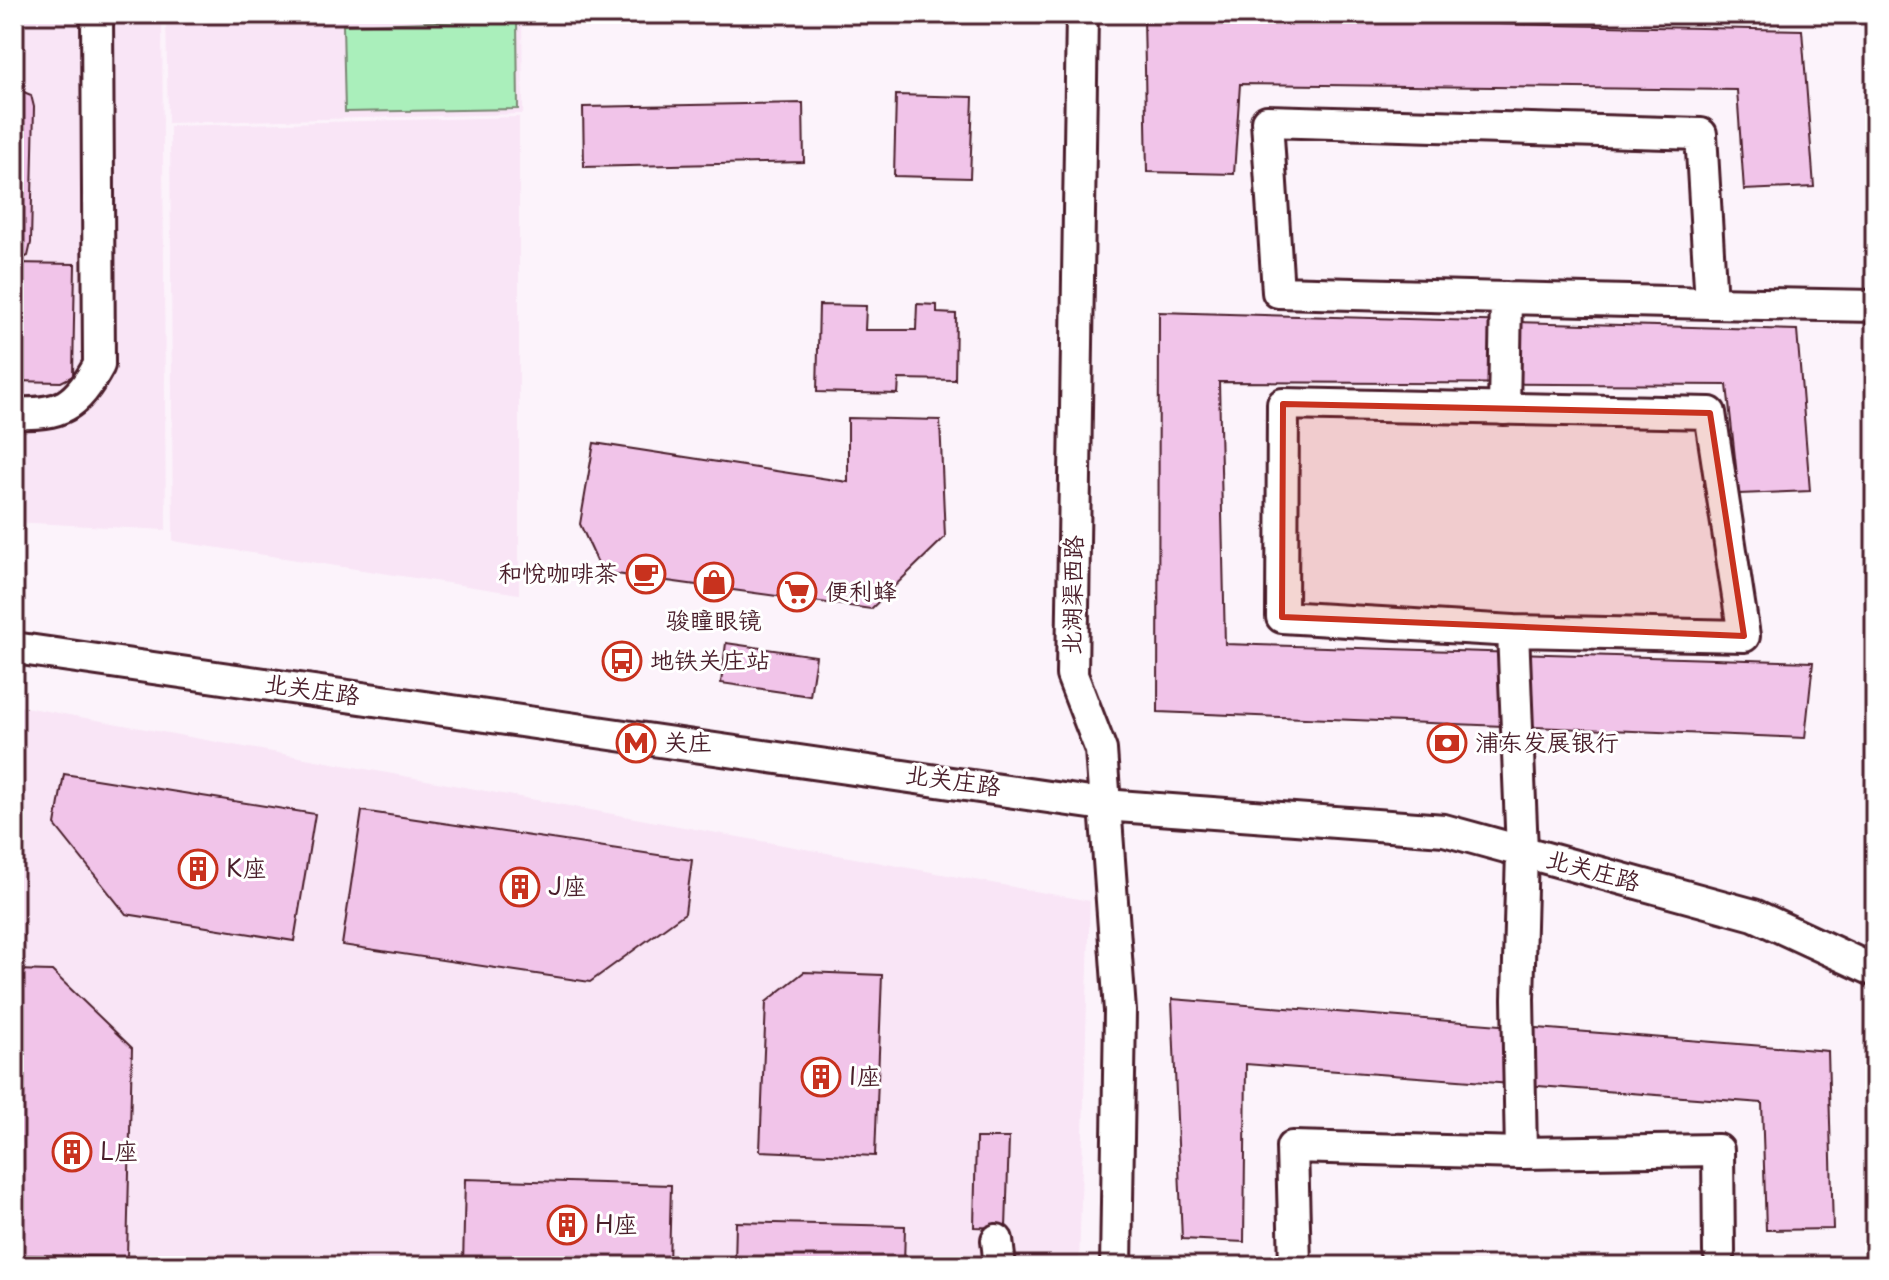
<svg xmlns="http://www.w3.org/2000/svg" width="1889" height="1280" viewBox="0 0 1889 1280" font-family="'Playpen Sans','LXGW WenKai TC',sans-serif">
<rect width="100%" height="100%" fill="#fcf3fb"/>
<filter id="ink" filterUnits="userSpaceOnUse"><feTurbulence type="fractalNoise" baseFrequency=".0125" numOctaves="2"/><feDisplacementMap in="SourceGraphic" scale="16" xChannelSelector="R" yChannelSelector="G"/><feConvolveMatrix kernelMatrix="1 2 1 2 8 2 1 2 1" color-interpolation-filters="sRGB"/></filter>
<g filter="url(#ink)">
<g fill="#f9e5f6">
<path d="M14 14H162L166 530 14 522Z"/>
<path d="M166 14H522L523 114 168 123Z"/>
<path d="M519 117V594L173 541 170 126Z"/>
<path d="M14 705 1090 901 1079 1266H14Z"/>
</g>
<path fill="#aaefbb" stroke="#7a8773" stroke-width="2" d="M517 19 518 109 345 112 343 25Z"/>
<g fill="#f1c4e9" stroke="#4a1f2b" stroke-width="2">
<path d="M1144 17 1802 30 1814 187 1744 190 1737 90 1240 84 1234 174 1147 172Z"/>
<path d="M14 88 31 95 34 107 31 243 28 256 19 260 14 259Z"/>
<path d="M896 95 973 97 970 178 894 176Z"/>
<path d="M803 103 804 162 584 167 583 107Z"/>
<path d="M14 263 75 264 73 376 61 382 14 381Z"/>
<path d="M917 304 937 305V313L956 314 955 380 899 379 898 394 817 392 819 305 866 306 865 330H916Z"/>
<path d="M1159 312 1797 330 1810 491 1739 494 1727 385 1219 382 1225 644 1813 662 1805 738 1158 712Z"/>
<path d="M848 418 940 420 945 537 871 609 602 572 580 524 594 443 848 482Z"/>
<path d="M726 643 816 656 810 696 721 683Z"/>
<path d="M64 774 315 814 294 941 126 914 55 825Z"/>
<path d="M362 811 692 860 685 913 590 982 342 945Z"/>
<path d="M14 970 52 971 132 1048 127 1257 14 1255Z"/>
<path d="M804 972 882 975 875 1156 760 1151 766 1002Z"/>
<path d="M1172 999 1828 1051 1833 1229 1766 1230 1762 1103 1246 1064 1244 1242 1182 1239Z"/>
<path d="M976 1138H1009L1006 1228 974 1227Z"/>
<path d="M465 1179 671 1185 669 1266H463Z"/>
<path d="M736 1222 905 1226 904 1266H735Z"/>
</g>
<g fill="none" stroke-linecap="round" stroke-linejoin="round">
<defs>
<g id="minor">
<path d="M1082 14 1072 675 1101 750 1120 1011 1116 1266"/>
<path d="M1711 303 1875 306"/>
<path d="M1504 409 1506 298 1711 303 1701 134 1267 121 1278 292 1506 298"/>
<path d="M14 413C61 415 76 407 99 365L97 14"/>
<path d="M1513 631 1282 617 1283 404 1710 413 1744 636 1513 631 1522 851 1518 999 1521 1153"/>
<path d="M14 648 1104 805 1444 830 1754 915 1875 971"/>
<path d="M997 1240 1000 1266"/>
<path d="M1295 1266 1292 1147 1521 1153 1718 1150 1719 1252"/>
</g>
</defs>
<use href="#minor" stroke="#4a1f2b" stroke-width="36"/>
<use href="#minor" stroke="#fff" stroke-width="30"/>
</g>
</g>
<path fill="#c8321e" fill-opacity="0.2" stroke="#c8321e" stroke-width="6" stroke-linejoin="round" d="M1283 404 1710 413 1744 636 1282 617Z"/>
<defs>
<symbol id="cafe-ring" viewBox="-11 -11 22 22"><circle r="9.5" fill="#fff" stroke="#c8321e" stroke-width="1.5"/><path d="M-5.5-4.5H6V0H3Q3 3.5 0 3.5H-2.5Q-5.5 3.5-5.5 0ZM3-3.2v2h1.7v-2ZM-6 4.5H4V6H-6Z" fill="#c8321e"/></symbol>
<symbol id="shop-ring" viewBox="-11 -11 22 22"><circle r="9.5" fill="#fff" stroke="#c8321e" stroke-width="1.5"/><path d="M-5-2.5h2.3a2.7 3.5 0 0 1 5.4 0H5L5.5 6h-11ZM-1.5-2.5h3a1.5 2.3 0 0 0-3 0Z" fill="#c8321e"/></symbol>
<symbol id="supermarket-ring" viewBox="-11 -11 22 22"><circle r="9.5" fill="#fff" stroke="#c8321e" stroke-width="1.5"/><path d="M-6-5.5h2.5l.6 2H6L4.5 2H-2.5L-4.4-4H-6ZM-1.5 3.2a1.3 1.3 0 1 0 .1 0ZM3 3.2a1.3 1.3 0 1 0 .1 0Z" fill="#c8321e"/></symbol>
<symbol id="bus-ring" viewBox="-11 -11 22 22"><circle r="9.5" fill="#fff" stroke="#c8321e" stroke-width="1.5"/><path d="M-5-6H5V4H4V6H2V4H-2V6H-4V4H-5ZM-3.5-4V0h7V-4ZM-3.5 1.2v1.5H-2V1.2ZM2 1.2v1.5H3.5V1.2Z" fill="#c8321e"/></symbol>
<symbol id="metro-ring" viewBox="-11 -11 22 22"><circle r="9.5" fill="#fff" stroke="#c8321e" stroke-width="1.5"/><path d="M-5.5 5V-5H-3L0 0L3-5H5.5V5H3V-.5L0 4L-3-.5V5Z" fill="#c8321e"/></symbol>
<symbol id="bank-ring" viewBox="-11 -11 22 22"><circle r="9.5" fill="#fff" stroke="#c8321e" stroke-width="1.5"/><path d="M-6-4H6V4H-6ZM0-2.3a2.3 2.3 0 1 0 0 4.6a2.3 2.3 0 1 0 0-4.6Z" fill="#c8321e"/></symbol>
<symbol id="building-ring" viewBox="-11 -11 22 22"><circle r="9.5" fill="#fff" stroke="#c8321e" stroke-width="1.5"/><path d="M-4-6H4V6H1V3H-1V6H-4ZM-2.5-4.3h1.7v1.8h-1.7ZM.8-4.3h1.7v1.8H.8ZM-2.5-1h1.7V.8h-1.7ZM.8-1h1.7V.8H.8Z" fill="#c8321e"/></symbol>
</defs>
<g fill-rule="evenodd">
<use href="#cafe-ring" x="624" y="552" width="44" height="44"/>
<use href="#shop-ring" x="692" y="560" width="44" height="44"/>
<use href="#supermarket-ring" x="775" y="570" width="44" height="44"/>
<use href="#bus-ring" x="600" y="639" width="44" height="44"/>
<use href="#metro-ring" x="614" y="721" width="44" height="44"/>
<use href="#bank-ring" x="1425" y="721" width="44" height="44"/>
<use href="#building-ring" x="176" y="847" width="44" height="44"/>
<use href="#building-ring" x="498" y="865" width="44" height="44"/>
<use href="#building-ring" x="799" y="1055" width="44" height="44"/>
<use href="#building-ring" x="50" y="1130" width="44" height="44"/>
<use href="#building-ring" x="545" y="1203" width="44" height="44"/>
</g>
<g text-anchor="middle" stroke-width="6" stroke-linejoin="round" paint-order="stroke">
<g font-size="24" fill="#4a1f2b" stroke="#fff" text-anchor="start">
<text x="618" y="582" text-anchor="end">和悦咖啡茶</text>
<text x="825" y="600">便利蜂</text>
<text x="714" y="629" text-anchor="middle">骏瞳眼镜</text>
<text x="650" y="669">地铁关庄站</text>
<text x="664" y="751">关庄</text>
<text x="1475" y="751">浦东发展银行</text>
<text x="226" y="877">K座</text>
<text x="548" y="895">J座</text>
<text x="849" y="1085">I座</text>
<text x="100" y="1160">L座</text>
<text x="595" y="1233">H座</text>
</g>
<g font-size="24" fill="#4a1f2b" stroke="#fff">
<text transform="translate(1073 595) rotate(-89)" y="8">北湖渠西路</text>
<text transform="translate(312 690) rotate(8)" y="8">北关庄路</text>
<text transform="translate(953 781) rotate(8)" y="8">北关庄路</text>
<text transform="translate(1593 871) rotate(15)" y="8">北关庄路</text>
</g>
</g>
<rect width="1889" height="1280" fill="none" stroke="#fff" stroke-width="48"/>
<rect x="24" y="24" width="1841" height="1232" fill="none" stroke="#4a1f2b" stroke-width="3" filter="url(#ink)"/>
</svg>
